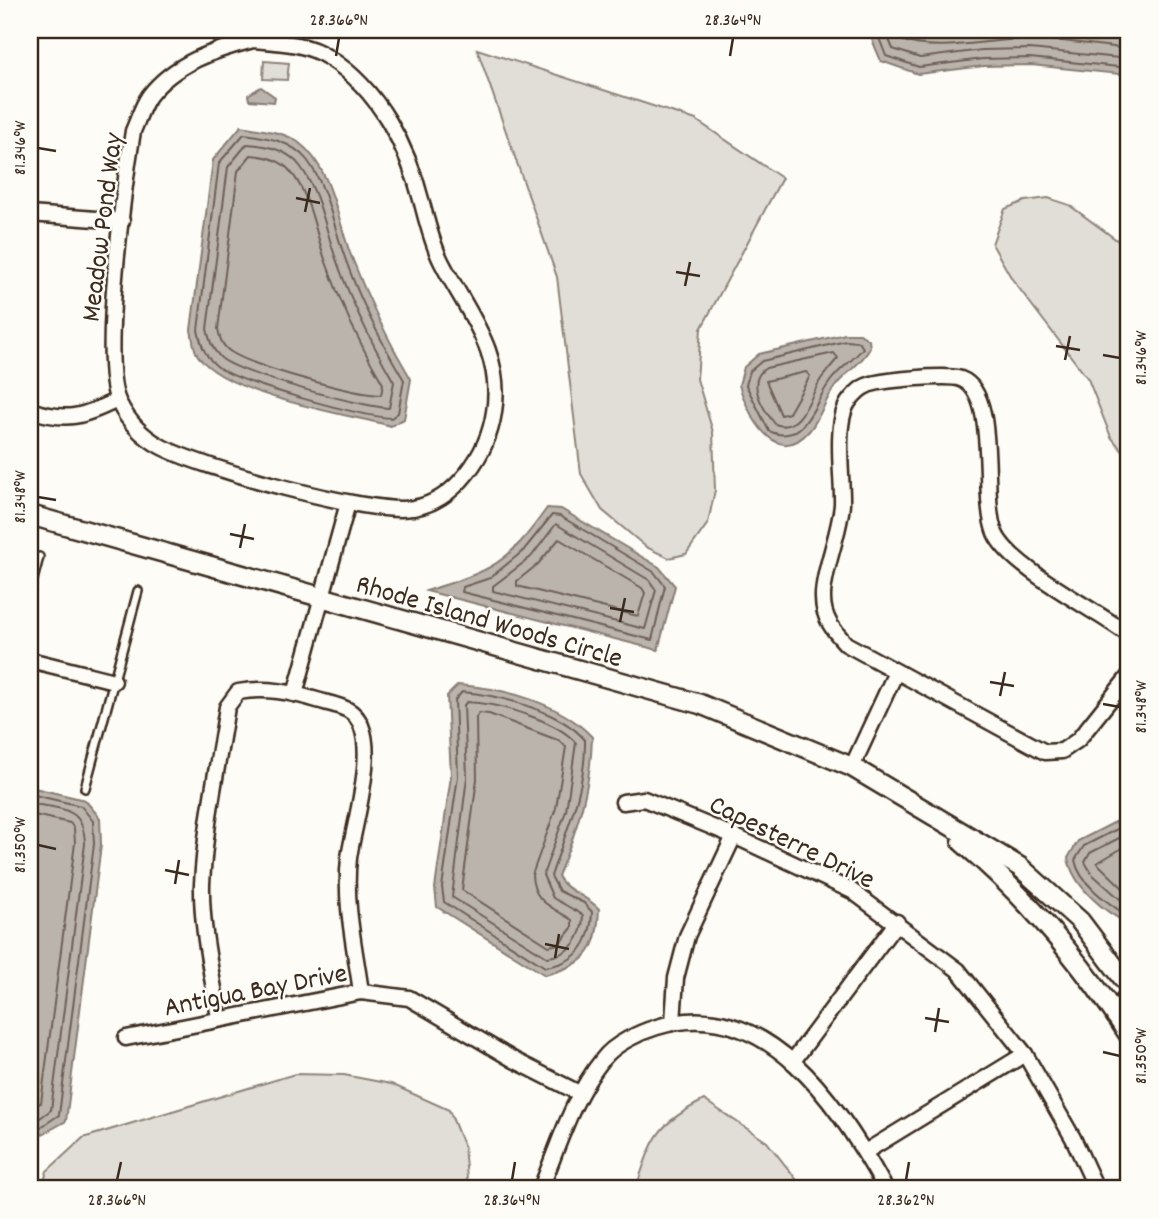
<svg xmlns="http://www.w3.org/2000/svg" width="1159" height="1218" viewBox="0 0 1159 1218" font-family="Dekko,sans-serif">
<rect width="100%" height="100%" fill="#fdfcf7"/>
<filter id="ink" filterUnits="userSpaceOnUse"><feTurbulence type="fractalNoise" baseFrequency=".0143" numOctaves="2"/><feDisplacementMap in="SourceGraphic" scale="14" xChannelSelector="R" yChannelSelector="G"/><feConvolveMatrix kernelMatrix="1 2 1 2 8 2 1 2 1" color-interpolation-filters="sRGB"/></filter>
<g filter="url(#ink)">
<g fill="#e1ded7" stroke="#8e847a" stroke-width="2">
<path d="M477 49 696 120 782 178 701 329 697 379 713 432 715 490 708 523 686 554 669 558 646 547 602 510 581 474 557 277Z"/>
<path d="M264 61 289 63 287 80 263 79Z"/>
<path d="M1048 198 1069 205 1129 249V459L1111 437 1088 379 1012 279 992 244 1005 209 1025 201Z"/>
<path d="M295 1074 344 1075 391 1084 449 1110 464 1147 468 1188H42L47 1171 83 1138Z"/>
<path d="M704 1100 767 1142 803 1188H636C653 1138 655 1125 704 1100Z"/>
</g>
<g fill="#bbb4ad" stroke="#887d74" stroke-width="2">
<path d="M868 30H1129V75L1031 65 984 66 918 74 881 61Z"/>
<path d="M261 87 275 97 274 102 249 100 248 95Z"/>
<path d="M241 126C260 130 282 131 298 142 331 166 337 217 350 253 367 297 387 339 411 379L404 419 391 426C341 413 228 396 198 356 193 349 193 338 191 330L213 160Z"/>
<path d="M845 334H860L869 340 870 348C862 364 844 373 834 388 825 401 820 417 810 430 775 471 748 413 739 385L744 367 759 354Z"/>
<path d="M547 508 561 509 659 567 675 586 658 650 426 591C492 570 506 566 547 508Z"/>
<path d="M458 685C504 688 561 703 592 737 591 786 577 831 558 876 566 892 587 895 599 909 597 952 587 964 545 975L437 907 435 888 451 776 447 696Z"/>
<path d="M30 787 85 800 100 818 101 845 66 1121 41 1135 30 1132Z"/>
<path d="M1129 815V924C1104 912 1073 886 1068 858L1078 841Z"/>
</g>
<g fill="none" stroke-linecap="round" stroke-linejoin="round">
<g stroke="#6e6157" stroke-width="2">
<path d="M876 30 886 56 919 67 983 59 1030 58 1129 68"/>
<path d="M885 30 893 49 920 58 982 50 1030 49 1129 59"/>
<path d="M896 30 901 40C938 54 991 38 1031 39 1064 40 1097 45 1129 49"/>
<path d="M244 134C266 137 292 141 307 160 327 186 333 224 344 255 359 299 380 340 404 380L398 413 391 418C360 416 241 384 218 367 205 357 201 345 198 330L219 163Z"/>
<path d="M247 144C266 145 288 150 300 166 319 191 325 227 335 256 350 300 371 342 394 382L389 408C362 407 240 374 221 358 212 349 210 342 207 329L228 167Z"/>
<path d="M251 155C265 156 281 160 290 171 311 195 315 233 326 262 341 305 360 345 383 384L381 395C353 394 254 367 231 352 222 346 220 339 218 329L238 171Z"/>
<path d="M846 341 859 342 863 348C853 361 838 369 829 383 813 405 804 447 769 431L746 385 750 371 762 361Z"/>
<path d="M834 353 838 358C832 365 826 372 821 379 810 396 801 434 775 424 763 409 745 381 766 368Z"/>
<path d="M806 372 810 376 789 413 781 415 766 381Z"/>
<path d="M552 515 560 516 654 572 665 586 652 640 462 592 463 587 490 578 523 551Z"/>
<path d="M556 524 649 580 656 590 645 629 493 591V586L531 557Z"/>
<path d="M559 539 642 588 645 593 638 616 517 586V581L538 564Z"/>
<path d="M462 692C499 695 561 711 585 740 586 789 566 831 551 876L559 891 584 903 592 912C591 943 578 963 545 967L444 902 442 887 458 776 455 700Z"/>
<path d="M467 702C496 703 557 720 576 743L566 811 543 875 553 898 583 915C583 938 570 955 547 957L452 897 467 777 464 705Z"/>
<path d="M479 713 489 714 560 741 566 747 556 808 532 875C533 903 553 907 572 920V928L559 944 549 946 462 890 477 779 476 717Z"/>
<path d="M30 794 81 806 93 821 94 844 59 1115 41 1127 30 1125"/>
<path d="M30 803C61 810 84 805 85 844L51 1110 40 1118 30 1117"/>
<path d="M30 814 70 823 74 828 75 843 41 1103 30 1106"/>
<path d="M1129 823 1084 846 1075 860C1079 884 1110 904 1129 917"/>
<path d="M1129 833 1090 853 1085 862 1092 874 1129 907"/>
<path d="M1129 844 1097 863 1129 894"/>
</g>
<defs>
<g id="service">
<path d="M30 591 39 557"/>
<path d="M85 788 138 591"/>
</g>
<g id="minor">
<path d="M253 40C279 42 307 43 329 58 379 89 408 148 422 203 427 222 432 243 441 261 466 311 504 352 494 412 488 453 456 501 413 508 372 516 198 467 160 446 142 436 128 421 119 403 99 366 125 180 133 131 138 120 142 106 149 96 174 63 215 50 253 40Z"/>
<path d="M30 214 122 221"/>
<path d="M30 410C67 422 83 417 117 400"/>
<path d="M1129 635C1097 610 1010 568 995 533 980 497 1000 394 961 379 949 374 877 380 866 386 861 388 854 395 850 400 833 420 843 478 842 504 840 533 822 574 823 598 823 618 833 630 846 644L1045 752 1062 751 1078 740 1129 676"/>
<path d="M30 660 114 681"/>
<path d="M295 694 348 503"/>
<path d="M852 767 896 672"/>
<path d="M623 802 644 799 734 836 852 891 958 970 1025 1054 1073 1138 1096 1188"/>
<path d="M219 1018C212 974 201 928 202 884 205 825 218 765 227 707L238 692C266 687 290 692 317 700 327 703 339 705 348 710 385 730 353 825 349 858 344 903 355 948 361 992"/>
<path d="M673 1022 676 978 687 936 734 836"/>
<path d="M126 1038 361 992 409 998 514 1060 579 1093"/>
<path d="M793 1061 897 922"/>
<path d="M865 1152 1025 1054"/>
<path d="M541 1188C559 1144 573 1096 603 1059 614 1044 640 1032 657 1027 766 992 841 1108 885 1188"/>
</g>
<g id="tertiary">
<path d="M30 515 700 704 852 767 1020 867 1080 921 1129 986"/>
<path d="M962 842C1027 897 1082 963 1129 1035"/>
<path d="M1116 1016 1129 995"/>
</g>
</defs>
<use href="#service" stroke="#3b2a1e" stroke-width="12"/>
<use href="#minor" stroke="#3b2a1e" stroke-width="19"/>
<use href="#tertiary" stroke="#3b2a1e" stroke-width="23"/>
<use href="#service" stroke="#fdfcf7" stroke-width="7"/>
<use href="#minor" stroke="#fdfcf7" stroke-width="14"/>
<use href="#tertiary" stroke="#fdfcf7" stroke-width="18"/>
</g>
</g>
<path fill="none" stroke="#3b2a1e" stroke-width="2.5" d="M336 56 339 38M730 56 733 38M38 148 56 151M296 198 320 203M305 212 310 188M676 272 700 276M685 286 690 262M1056 346 1080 350M1103 355 1120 358M1065 360 1070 336M38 497 56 500M230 534 254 539M240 548 245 524M610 608 634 612M620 622 625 598M990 682 1014 686M1000 696 1005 672M1103 704 1120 707M38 845 56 849M165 870 189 875M175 884 179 860M545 944 569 949M555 958 559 934M925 1018 949 1022M935 1032 939 1008M1103 1052 1120 1056M117 1180 121 1162M512 1180 515 1162M906 1180 909 1162"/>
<g text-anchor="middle" stroke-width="5" stroke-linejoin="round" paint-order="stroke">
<g font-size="28" fill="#3b2a1e" stroke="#fdfcf7">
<text transform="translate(100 227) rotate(-83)" y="10">Meadow Pond Way</text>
<text transform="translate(490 619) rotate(16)" y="10">Rhode Island Woods Circle</text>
<text transform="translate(793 840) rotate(26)" y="10">Capesterre Drive</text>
<text transform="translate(255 988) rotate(-11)" y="10">Antigua Bay Drive</text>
</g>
</g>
<rect width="1159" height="1218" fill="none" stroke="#fdfcf7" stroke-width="77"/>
<rect x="38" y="38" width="1082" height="1142" fill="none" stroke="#3b2a1e" stroke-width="2.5"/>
<g font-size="18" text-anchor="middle" fill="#3b2a1e">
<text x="339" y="25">28.366°N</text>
<text x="733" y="25">28.364°N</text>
<text transform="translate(19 148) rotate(-90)" y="6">81.346°W</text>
<text transform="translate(1140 358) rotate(-90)" y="6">81.346°W</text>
<text transform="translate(19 497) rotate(-90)" y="6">81.348°W</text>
<text transform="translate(1140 707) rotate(-90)" y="6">81.348°W</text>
<text transform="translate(19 845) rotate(-90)" y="6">81.350°W</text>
<text transform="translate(1140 1056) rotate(-90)" y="6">81.350°W</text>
<text x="117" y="1205">28.366°N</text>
<text x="512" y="1205">28.364°N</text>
<text x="906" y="1205">28.362°N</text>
</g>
</svg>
